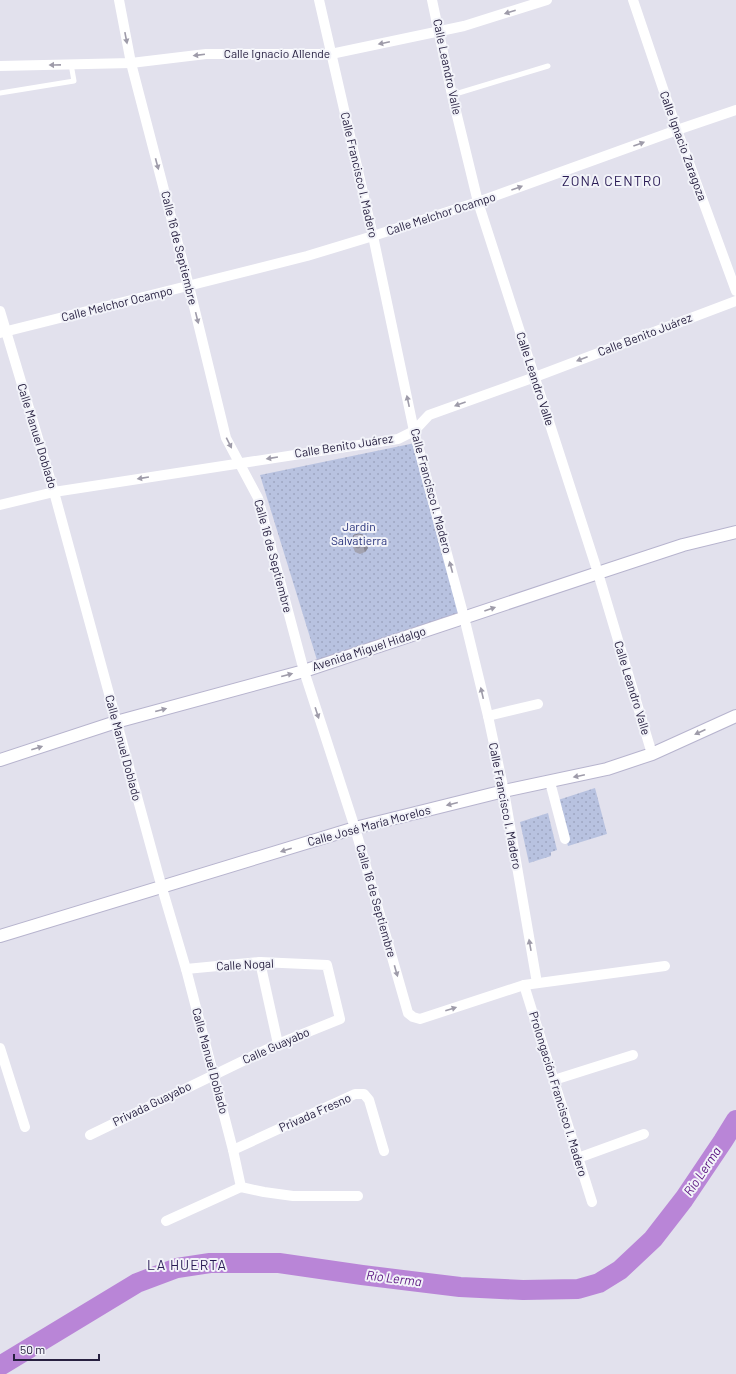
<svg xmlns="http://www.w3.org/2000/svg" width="736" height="1374" viewBox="0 0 736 1374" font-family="Barlow,sans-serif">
<defs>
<pattern id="park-dots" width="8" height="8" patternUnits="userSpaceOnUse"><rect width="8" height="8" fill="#b8c2e0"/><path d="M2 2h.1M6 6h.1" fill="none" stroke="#9ea6c1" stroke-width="1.8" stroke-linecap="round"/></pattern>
</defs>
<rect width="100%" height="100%" fill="#e2e1ed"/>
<g fill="url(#park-dots)">
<path d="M415 443 460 614 317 660 260 475Z"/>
<path d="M595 788 607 834 568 846 555 801Z"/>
<path d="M548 813 557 850 551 852V856L529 863 520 822Z"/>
</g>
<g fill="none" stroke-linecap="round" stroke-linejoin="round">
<path stroke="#b985d7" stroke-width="20" d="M0 1366 137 1283 177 1268 210 1263H279L362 1275 460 1287 523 1290 578 1289 599 1283 620 1270 653 1239 684 1199 723 1141 736 1120"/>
<defs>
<g id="secondary">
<path d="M0 760 116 722 304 671 598 573 683 545 736 532"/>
<path d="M0 936 355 828 504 791 607 769 652 754 736 716"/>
</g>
</defs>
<use href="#secondary" stroke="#b7b4ce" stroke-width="14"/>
<g stroke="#fff" stroke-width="5">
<path d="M0 93 74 81 71 64"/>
<path d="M452 95 548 66"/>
</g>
<g stroke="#fff" stroke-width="10">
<path d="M119 0 131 63 189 286 226 438 258 498 304 671 355 828 408 1013 413 1017 420 1019 524 985 665 966"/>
<path d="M319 0 373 236 414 431 464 617 488 716 504 791 537 983"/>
<path d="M432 0 452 95 478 202 598 573 652 754"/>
<path d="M633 0 677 130 736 291"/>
<path d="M0 66 131 63 206 54H331L464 26 547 0"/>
<path d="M0 311 54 492 162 888 186 969 233 1150 241 1187"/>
<path d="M0 333 307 256 373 236 478 202 677 130 736 110"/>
<path d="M0 505 54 492 398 439 414 431 429 415 535 377 736 301"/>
<path d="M488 716 538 704"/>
<path d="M550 782 565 839"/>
<path d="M260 962 278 1044"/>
<path d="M524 985 592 1202"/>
<path d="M0 1048 25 1127"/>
<path d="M554 1080 633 1055"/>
<path d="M90 1135 278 1044 340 1019 327 965 260 962 186 969"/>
<path d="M233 1150 355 1094H364L369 1100 384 1151"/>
<path d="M578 1158 644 1134"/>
<path d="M166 1221 241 1187 264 1192 293 1196H358"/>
</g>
<use href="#secondary" stroke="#fff" stroke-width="12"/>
</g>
<path fill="#a3a3b1" d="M354 535 368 548 365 552 360 554 355 552 351 542Z"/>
<path fill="#858490" d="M366 541 368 548 365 552 363 545Z"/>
<path fill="#bebdce" stroke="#858490" d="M359 534 363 535 366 541 363 545 358 548 352 545 351 542 354 535Z"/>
<defs><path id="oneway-solid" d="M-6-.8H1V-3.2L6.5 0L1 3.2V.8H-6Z"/></defs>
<g fill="#9e9ba9">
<use href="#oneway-solid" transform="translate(510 12) rotate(162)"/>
<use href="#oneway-solid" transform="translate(126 38) rotate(79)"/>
<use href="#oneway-solid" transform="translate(384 43) rotate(168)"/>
<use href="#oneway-solid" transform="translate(199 55) rotate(173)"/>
<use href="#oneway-solid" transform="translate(55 65) rotate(179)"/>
<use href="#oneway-solid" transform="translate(639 144) rotate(-20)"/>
<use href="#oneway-solid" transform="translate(157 164) rotate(75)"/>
<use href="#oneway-solid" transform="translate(517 188) rotate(-20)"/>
<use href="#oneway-solid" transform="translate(197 318) rotate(76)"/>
<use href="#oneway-solid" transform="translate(582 359) rotate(159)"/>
<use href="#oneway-solid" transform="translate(408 401) rotate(-102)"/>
<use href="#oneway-solid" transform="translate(460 404) rotate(160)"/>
<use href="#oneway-solid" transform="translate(229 443) rotate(63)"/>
<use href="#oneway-solid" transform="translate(272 458) rotate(171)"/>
<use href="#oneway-solid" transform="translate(143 478) rotate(171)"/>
<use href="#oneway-solid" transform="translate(451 567) rotate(-105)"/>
<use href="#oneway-solid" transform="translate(490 609) rotate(-19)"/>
<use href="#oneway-solid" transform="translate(287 675) rotate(-15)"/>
<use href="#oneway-solid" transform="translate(482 693) rotate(-103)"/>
<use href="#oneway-solid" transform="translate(161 710) rotate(-15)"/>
<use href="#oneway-solid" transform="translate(317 713) rotate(72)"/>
<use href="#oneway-solid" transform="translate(700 732) rotate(156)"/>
<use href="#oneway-solid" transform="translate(37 748) rotate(-18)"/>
<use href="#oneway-solid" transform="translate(579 776) rotate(168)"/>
<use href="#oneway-solid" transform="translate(452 804) rotate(166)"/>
<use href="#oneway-solid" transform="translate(286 850) rotate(163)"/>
<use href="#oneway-solid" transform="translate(530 945) rotate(-100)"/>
<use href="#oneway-solid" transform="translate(396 971) rotate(74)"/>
<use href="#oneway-solid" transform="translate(451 1009) rotate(-18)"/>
</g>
<g text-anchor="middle" stroke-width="4" stroke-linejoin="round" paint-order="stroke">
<g font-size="12" fill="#272040" stroke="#f2f3f9">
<text x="277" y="58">Calle Ignacio Allende</text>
<text transform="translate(447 67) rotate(78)" y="4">Calle Leandro Valle</text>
<text transform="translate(683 146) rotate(70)" y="4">Calle Ignacio Zaragoza</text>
<text transform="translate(359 175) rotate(77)" y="4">Calle Francisco I. Madero</text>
<text transform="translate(441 214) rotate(-18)" y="4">Calle Melchor Ocampo</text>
<text transform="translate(179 248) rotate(76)" y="4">Calle 16 de Septiembre</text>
<text transform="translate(117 304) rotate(-14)" y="4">Calle Melchor Ocampo</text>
<text transform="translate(645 335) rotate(-21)" y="4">Calle Benito Juárez</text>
<text transform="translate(535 379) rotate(72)" y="4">Calle Leandro Valle</text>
<text transform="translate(37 436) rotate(73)" y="4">Calle Manuel Doblado</text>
<text transform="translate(344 446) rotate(-9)" y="4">Calle Benito Juárez</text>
<text transform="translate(431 491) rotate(75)" y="4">Calle Francisco I. Madero</text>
<text transform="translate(273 556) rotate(75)" y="4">Calle 16 de Septiembre</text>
<text transform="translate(369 649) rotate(-18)" y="4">Avenida Miguel Hidalgo</text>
<text transform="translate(632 688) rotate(73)" y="4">Calle Leandro Valle</text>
<text transform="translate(123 748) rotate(75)" y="4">Calle Manuel Doblado</text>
<text transform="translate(505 806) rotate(79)" y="4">Calle Francisco I. Madero</text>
<text transform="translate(369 826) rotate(-15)" y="4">Calle José María Morelos</text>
<text transform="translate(376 901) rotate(74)" y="4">Calle 16 de Septiembre</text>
<text transform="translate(245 965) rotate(-3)" y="4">Calle Nogal</text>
<text transform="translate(276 1046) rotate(-24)" y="4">Calle Guayabo</text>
<text transform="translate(210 1061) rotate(75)" y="4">Calle Manuel Doblado</text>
<text transform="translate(558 1094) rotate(73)" y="4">Prolongación Francisco I. Madero</text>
<text transform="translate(152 1104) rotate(-26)" y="4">Privada Guayabo</text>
<text transform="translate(315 1113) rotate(-24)" y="4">Privada Fresno</text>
</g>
<g font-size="12" fill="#26317a" stroke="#f2f3f9">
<text x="359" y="531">Jardin<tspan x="359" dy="14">Salvatierra</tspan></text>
</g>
<g font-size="13" font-style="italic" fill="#5b1481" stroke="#f2f3f9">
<text transform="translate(702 1171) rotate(-56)" y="5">Río Lerma</text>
<text transform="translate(394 1278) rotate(7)" y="5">Río Lerma</text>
</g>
<g font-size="14" letter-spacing="1" fill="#281a54" stroke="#f2f3f9">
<text x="612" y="186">ZONA CENTRO</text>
<text x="187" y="1270">LA HUERTA</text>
</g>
</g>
<path d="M14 1354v6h85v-6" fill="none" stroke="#272040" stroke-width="2"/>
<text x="20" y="1354" font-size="12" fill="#272040" stroke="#f2f3f9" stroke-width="3" paint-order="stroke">50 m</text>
</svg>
